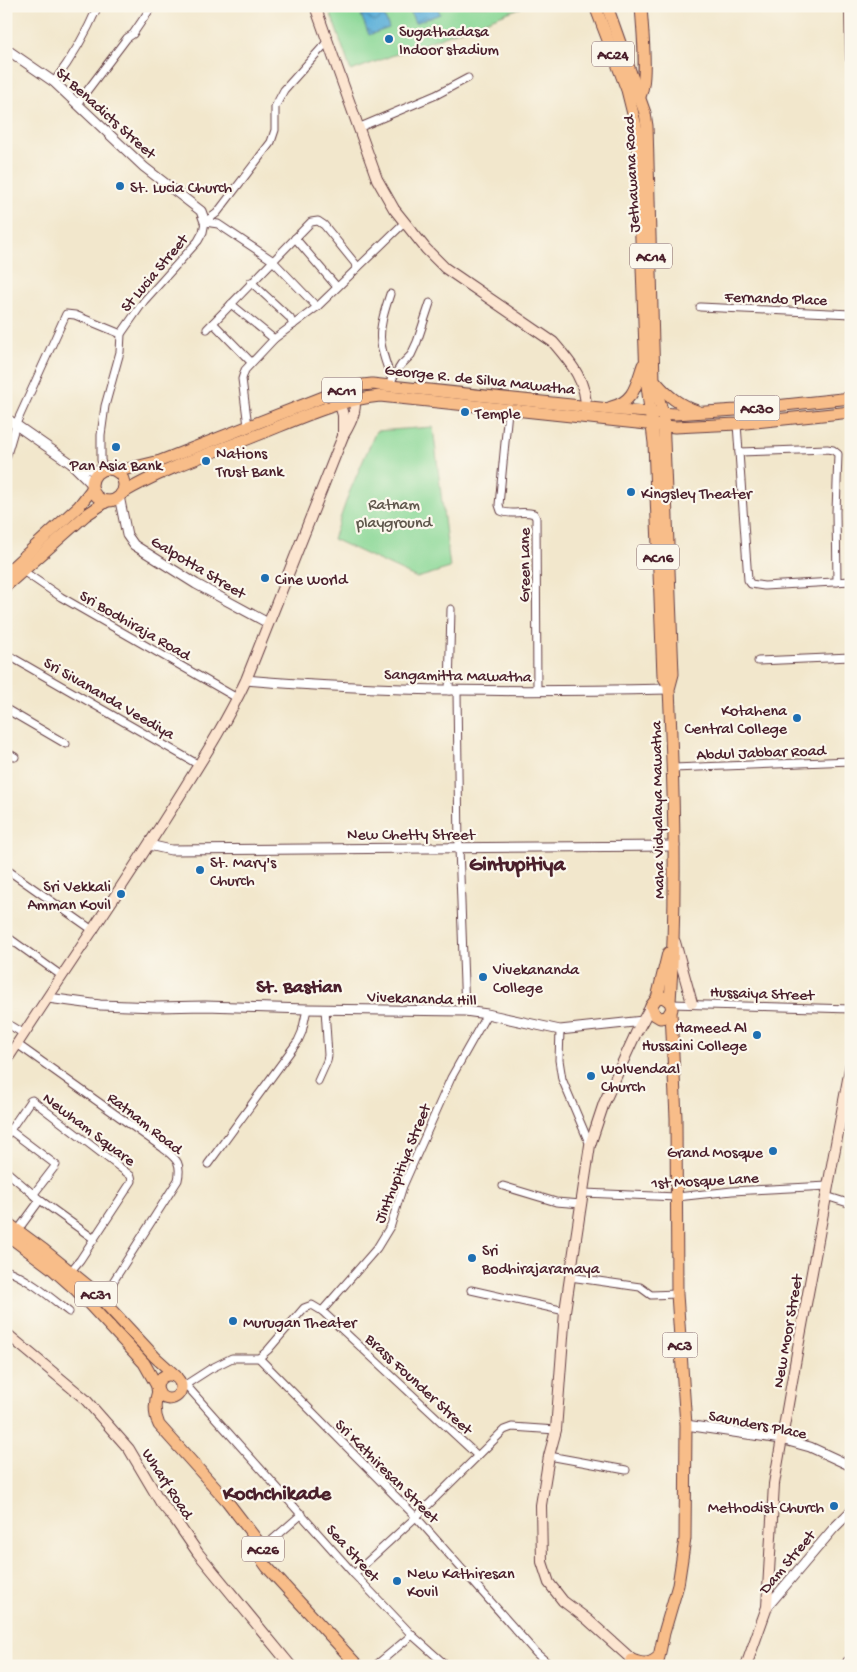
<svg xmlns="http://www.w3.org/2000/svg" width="857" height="1672" viewBox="0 0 857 1672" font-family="'Gochi Hand',sans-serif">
<defs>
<pattern id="water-waves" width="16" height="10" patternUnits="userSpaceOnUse" patternTransform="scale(1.25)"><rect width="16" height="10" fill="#5db0d9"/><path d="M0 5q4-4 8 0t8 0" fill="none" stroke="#4f8fb0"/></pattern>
</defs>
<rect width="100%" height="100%" fill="#fbf7ec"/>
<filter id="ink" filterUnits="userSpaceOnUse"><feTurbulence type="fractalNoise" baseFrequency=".02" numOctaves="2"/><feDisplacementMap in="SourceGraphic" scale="10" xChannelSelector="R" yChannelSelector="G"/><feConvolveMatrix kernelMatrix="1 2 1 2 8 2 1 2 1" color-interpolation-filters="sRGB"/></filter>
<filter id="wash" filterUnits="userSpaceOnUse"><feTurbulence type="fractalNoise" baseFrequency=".0096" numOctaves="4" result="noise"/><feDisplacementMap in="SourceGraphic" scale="20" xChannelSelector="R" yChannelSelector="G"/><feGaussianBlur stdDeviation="1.12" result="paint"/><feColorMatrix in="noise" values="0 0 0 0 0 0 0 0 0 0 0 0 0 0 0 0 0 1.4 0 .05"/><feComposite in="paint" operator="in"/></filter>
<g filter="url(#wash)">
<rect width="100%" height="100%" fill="#f2e7cc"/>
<g fill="#8bd897" stroke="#6a7c61">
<path d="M328 6H525L351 71Z"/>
<path d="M433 427 450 568 417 578 333 539 349 493 376 431Z"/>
</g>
<g fill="url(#water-waves)" stroke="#546882">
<path d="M432 6H437L440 14 415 23 411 13Z"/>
<path d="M381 7 389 28 369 35 361 15Z"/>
</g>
</g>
<g filter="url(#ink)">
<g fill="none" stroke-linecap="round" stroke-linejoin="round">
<defs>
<g id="minor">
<path d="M54 82C72 58 86 34 98 6"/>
<path d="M77 104 127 38 133 34 152 6"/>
<path d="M358 128 436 95 468 78"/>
<path d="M205 222 218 224 272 260 317 307"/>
<path d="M295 238 337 287"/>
<path d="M251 282 290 318 293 325"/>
<path d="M390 294C377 334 377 340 392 380"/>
<path d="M231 304 274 339"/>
<path d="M700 307 851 314"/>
<path d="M213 323 251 362"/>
<path d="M207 329 311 222 318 221 324 225 358 267"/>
<path d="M389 384 401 365 411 355 417 342 430 303"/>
<path d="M508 411 499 505 501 511C511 516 523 510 534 514L536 518 537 691"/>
<path d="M737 424 748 580 751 584 764 586 851 581"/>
<path d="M248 426 242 379 245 370 274 339 317 307 404 223"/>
<path d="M739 452 827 449 833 450 838 454 836 512 837 582"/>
<path d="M6 458 16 424 66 314 75 315 121 334"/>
<path d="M104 470 101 460V435L105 406 120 352 121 334 144 301 198 241 203 232 205 222 217 213 271 142 275 130V107L284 90 327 42"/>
<path d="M23 571 61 597 237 698"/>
<path d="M6 654 199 765"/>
<path d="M758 661 851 657"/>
<path d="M449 691 451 609"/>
<path d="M457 691 459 848 465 1011"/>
<path d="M6 709 66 744"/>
<path d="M6 752 15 757"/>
<path d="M673 768 851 761"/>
<path d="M6 869 94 931"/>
<path d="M6 936 62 976"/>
<path d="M671 1004 851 1009"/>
<path d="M6 1023 24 1034"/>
<path d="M560 1030 559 1060 562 1079 590 1145"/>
<path d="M17 1044 163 1148C176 1159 182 1162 178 1180L102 1299"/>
<path d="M318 1081 327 1061 328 1055 325 1009"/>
<path d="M7 1128 56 1165 33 1195"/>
<path d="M6 1136 30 1101 32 1100 131 1176 132 1181 80 1260 70 1272"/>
<path d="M208 1164 298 1041 302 1032 307 1009"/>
<path d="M6 1171 40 1200 94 1239"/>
<path d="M503 1186 556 1202 582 1204"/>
<path d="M584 1193 677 1197 732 1191 828 1186"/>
<path d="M826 1196 851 1204"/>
<path d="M18 1230 40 1200"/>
<path d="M6 1270C29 1279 50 1297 69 1312"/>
<path d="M570 1277 640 1287 651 1295 677 1294"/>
<path d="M471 1290 565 1311"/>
<path d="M322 1311 377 1248 391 1225 403 1186 451 1078 487 1014"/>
<path d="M259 1358 268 1350 304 1308 312 1305 322 1311 478 1456"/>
<path d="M186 1385 354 1574 412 1635 447 1666"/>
<path d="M182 1387 210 1369 232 1358H259L416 1517 536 1653 551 1666"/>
<path d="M549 1456 626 1470"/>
<path d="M263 1548 302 1514"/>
<path d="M354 1574 416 1517 504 1430 512 1427 556 1430"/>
<path d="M375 1666 412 1635"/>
<path d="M845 1666 847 1661"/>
</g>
<g id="tertiary">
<path d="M6 49 54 82 144 167 201 211 205 222"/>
<path d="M6 418 72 464 92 484"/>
<path d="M72 464 99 472"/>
<path d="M119 496 127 535 134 545 196 584 268 623"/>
<path d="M246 680C387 692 528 692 669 689"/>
<path d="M149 845 171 850 675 846"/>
<path d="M48 998 100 1005 157 1007 205 1006 307 1009 465 1011 487 1014 560 1030 643 1021"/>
<path d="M686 1425 781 1439 810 1447 851 1466"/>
<path d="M767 1607 834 1528 851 1511"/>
</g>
<g id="secondary">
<path d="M315 6 377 179 394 209 426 249 445 268 553 342C572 364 588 383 586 414"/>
<path d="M850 6 851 59"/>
<path d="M338 398 343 415V435"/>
<path d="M675 942 692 1003"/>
<path d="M6 1061C61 976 118 894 172 808 198 766 225 725 246 680L343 436C354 418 358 407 353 386"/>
<path d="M6 1333 85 1399 129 1449 161 1503 176 1521 198 1553 291 1666"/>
<path d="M638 1665 587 1619 563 1601 549 1583 542 1562 541 1505 549 1456 556 1430 565 1311 590 1145 604 1103 636 1033 651 1006"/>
<path d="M746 1666 767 1607 774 1484 798 1347 851 1063"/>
</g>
<g id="primary">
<path d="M595 6 627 90 637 130 646 377 654 443 663 676 669 686"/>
<path d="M607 6 645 113 647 126 654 381 663 414 673 674 669 689C674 793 677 898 670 1002"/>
<path d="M639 98C649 83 642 26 641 6"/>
<path d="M656 382C668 396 679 405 697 411"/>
<path d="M611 407C634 402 636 385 643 365"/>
<path d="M110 469H127L160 461 336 392 353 386 372 384 619 410 675 414 736 410 851 398"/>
<circle cx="108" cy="485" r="16"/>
<path d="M121 494C161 470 206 455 250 438 292 422 335 400 380 396L675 427 737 424 851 412"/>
<path d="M6 573 79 506 92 489"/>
<path d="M6 586 86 515 107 501"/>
<path d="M657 998 663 997 670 1002 672 1009 667 1017 660 1018 655 1015 651 1006 657 998 668 953"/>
<path d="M6 1222 44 1250 92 1289 155 1357 176 1376"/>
<path d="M6 1234 50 1267 77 1291 144 1363 157 1386"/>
<circle cx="169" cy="1387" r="12"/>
<path d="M158 1391C154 1403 154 1414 159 1425L227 1501 263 1548 262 1560 267 1567 358 1666"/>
<path d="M632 1660C643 1664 651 1665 659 1656"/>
<path d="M657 1666 664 1633 678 1585 685 1539 686 1425 677 1294 676 1118 671 1012"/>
</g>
</defs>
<use href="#minor" stroke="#633d43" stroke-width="9"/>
<use href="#tertiary" stroke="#633d43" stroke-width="11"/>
<use href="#secondary" stroke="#633d43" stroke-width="12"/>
<use href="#primary" stroke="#633d43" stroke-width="13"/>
<use href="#minor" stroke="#fff" stroke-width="7"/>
<use href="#tertiary" stroke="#fff" stroke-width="9"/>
<use href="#secondary" stroke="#fce5d0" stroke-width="10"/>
<use href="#primary" stroke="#f8bd89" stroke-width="11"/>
</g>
</g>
<g fill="#1f6fb2" stroke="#fbf7ec" stroke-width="2">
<circle cx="389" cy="39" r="5"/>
<circle cx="120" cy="186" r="5"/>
<circle cx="465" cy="412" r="5"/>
<circle cx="116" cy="447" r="5"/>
<circle cx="206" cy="461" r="5"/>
<circle cx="631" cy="492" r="5"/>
<circle cx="265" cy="578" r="5"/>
<circle cx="797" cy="718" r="5"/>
<circle cx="200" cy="870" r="5"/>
<circle cx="121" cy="894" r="5"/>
<circle cx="483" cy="977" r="5"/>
<circle cx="757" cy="1035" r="5"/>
<circle cx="591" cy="1076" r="5"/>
<circle cx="773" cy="1151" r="5"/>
<circle cx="472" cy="1258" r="5"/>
<circle cx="233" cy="1321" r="5"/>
<circle cx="834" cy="1506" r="5"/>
<circle cx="397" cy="1581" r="5"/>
</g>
<g text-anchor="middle" stroke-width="4.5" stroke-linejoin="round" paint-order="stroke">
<g fill="#fbf7ec" stroke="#7f6065" stroke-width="1">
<rect x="592" y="41.5" width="42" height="25" rx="4"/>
<rect x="630" y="243.5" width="42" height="25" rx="4"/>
<rect x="322" y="377.5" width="40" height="25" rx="4"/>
<rect x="734.5" y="395.5" width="45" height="25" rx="4"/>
<rect x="637" y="544.5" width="42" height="25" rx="4"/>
<rect x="75" y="1281.5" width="42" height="25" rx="4"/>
<rect x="662.5" y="1332.5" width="35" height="25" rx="4"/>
<rect x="242" y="1536.5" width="42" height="25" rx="4"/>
</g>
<g font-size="15" font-weight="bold" fill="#4a1f2b">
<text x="613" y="59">AC24</text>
<text x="651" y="261">AC14</text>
<text x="342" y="395">AC11</text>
<text x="757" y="413">AC30</text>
<text x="658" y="562">AC16</text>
<text x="96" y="1299">AC31</text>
<text x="680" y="1350">AC3</text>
<text x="263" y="1554">AC26</text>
</g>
<g font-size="16" fill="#4a1f2b" stroke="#fbf7ec" text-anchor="start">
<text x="399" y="36">Sugathadasa<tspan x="399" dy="18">Indoor stadium</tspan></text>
<text x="130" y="192">St. Lucia Church</text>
<text x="475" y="418">Temple</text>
<text x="216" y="458">Nations<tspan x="216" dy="18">Trust Bank</tspan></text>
<text x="116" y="470" text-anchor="middle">Pan Asia Bank</text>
<text x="641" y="498">Kingsley Theater</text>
<text x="275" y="584">Cine World</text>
<text x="787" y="715" text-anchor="end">Kotahena<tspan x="787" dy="18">Central College</tspan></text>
<text x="210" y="867">St. Mary's<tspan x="210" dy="18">Church</tspan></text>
<text x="111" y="891" text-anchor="end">Sri Vekkali<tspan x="111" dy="18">Amman Kovil</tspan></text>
<text x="493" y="974">Vivekananda<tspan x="493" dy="18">College</tspan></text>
<text x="747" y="1032" text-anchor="end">Hameed Al<tspan x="747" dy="18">Hussaini College</tspan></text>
<text x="601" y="1073">Wolvendaal<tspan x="601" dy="18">Church</tspan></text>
<text x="763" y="1157" text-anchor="end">Grand Mosque</text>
<text x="482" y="1255">Sri<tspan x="482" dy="18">Bodhirajaramaya</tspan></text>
<text x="243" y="1327">Murugan Theater</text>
<text x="824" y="1512" text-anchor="end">Methodist Church</text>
<text x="407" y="1578">New Kathiresan<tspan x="407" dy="18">Kovil</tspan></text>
</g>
<g font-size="16" fill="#4a1f2b" stroke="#fbf7ec">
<text transform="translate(107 112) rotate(42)" y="6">St Benadicts Street</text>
<text transform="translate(630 174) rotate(-93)" y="6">Jethawana Road</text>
<text transform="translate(153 272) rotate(-50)" y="6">St Lucia Street</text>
<text transform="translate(776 297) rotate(2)" y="6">Fernando Place</text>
<text transform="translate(480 378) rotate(6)" y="6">George R. de Silva Mawatha</text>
<text transform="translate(523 565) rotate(-90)" y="6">Green Lane</text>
<text transform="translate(199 566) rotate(31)" y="6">Galpotta Street</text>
<text transform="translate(136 624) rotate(30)" y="6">Sri Bodhiraja Road</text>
<text transform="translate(458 674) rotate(1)" y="6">Sangamitta Mawatha</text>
<text transform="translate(110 697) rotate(30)" y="6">Sri Sivananda Veediya</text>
<text transform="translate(761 751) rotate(-2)" y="6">Abdul Jabbar Road</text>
<text transform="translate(656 810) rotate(-91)" y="6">Maha Vidyalaya Mawatha</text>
<text x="411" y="839">New Chetty Street</text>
<text transform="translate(762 992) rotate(2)" y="6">Hussaiya Street</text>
<text transform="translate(422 997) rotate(2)" y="6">Vivekananda Hill</text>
<text transform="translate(146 1122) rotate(38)" y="6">Ratnam Road</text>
<text transform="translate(90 1128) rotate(37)" y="6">Newham Square</text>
<text transform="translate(401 1163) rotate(-68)" y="6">Jinthupitiya Street</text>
<text transform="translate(705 1179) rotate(-3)" y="6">1st Mosque Lane</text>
<text transform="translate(786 1331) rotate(-80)" y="6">New Moor Street</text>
<text transform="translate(420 1383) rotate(43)" y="6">Brass Founder Street</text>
<text transform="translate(758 1423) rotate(11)" y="6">Saunders Place</text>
<text transform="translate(388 1470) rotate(45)" y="6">Sri Kathiresan Street</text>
<text transform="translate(169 1483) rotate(57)" y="6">Wharf Road</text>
<text transform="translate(354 1552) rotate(48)" y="6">Sea Street</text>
<text transform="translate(786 1561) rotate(-50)" y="6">Dam Street</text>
</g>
<g font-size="16" fill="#5e564b" stroke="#fbf7ec">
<text x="394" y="509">Ratnam<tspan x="394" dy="18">playground</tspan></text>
</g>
<g font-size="19" font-weight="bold" fill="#4a1f2b" stroke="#fbf7ec">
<text x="299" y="992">St. Bastian</text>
</g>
<g font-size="21" font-weight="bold" fill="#4a1f2b" stroke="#fbf7ec">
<text x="517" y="870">Gintupitiya</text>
<text x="277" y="1499">Kochchikade</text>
</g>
</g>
<rect width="857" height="1672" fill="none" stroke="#fbf7ec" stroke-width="25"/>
</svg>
